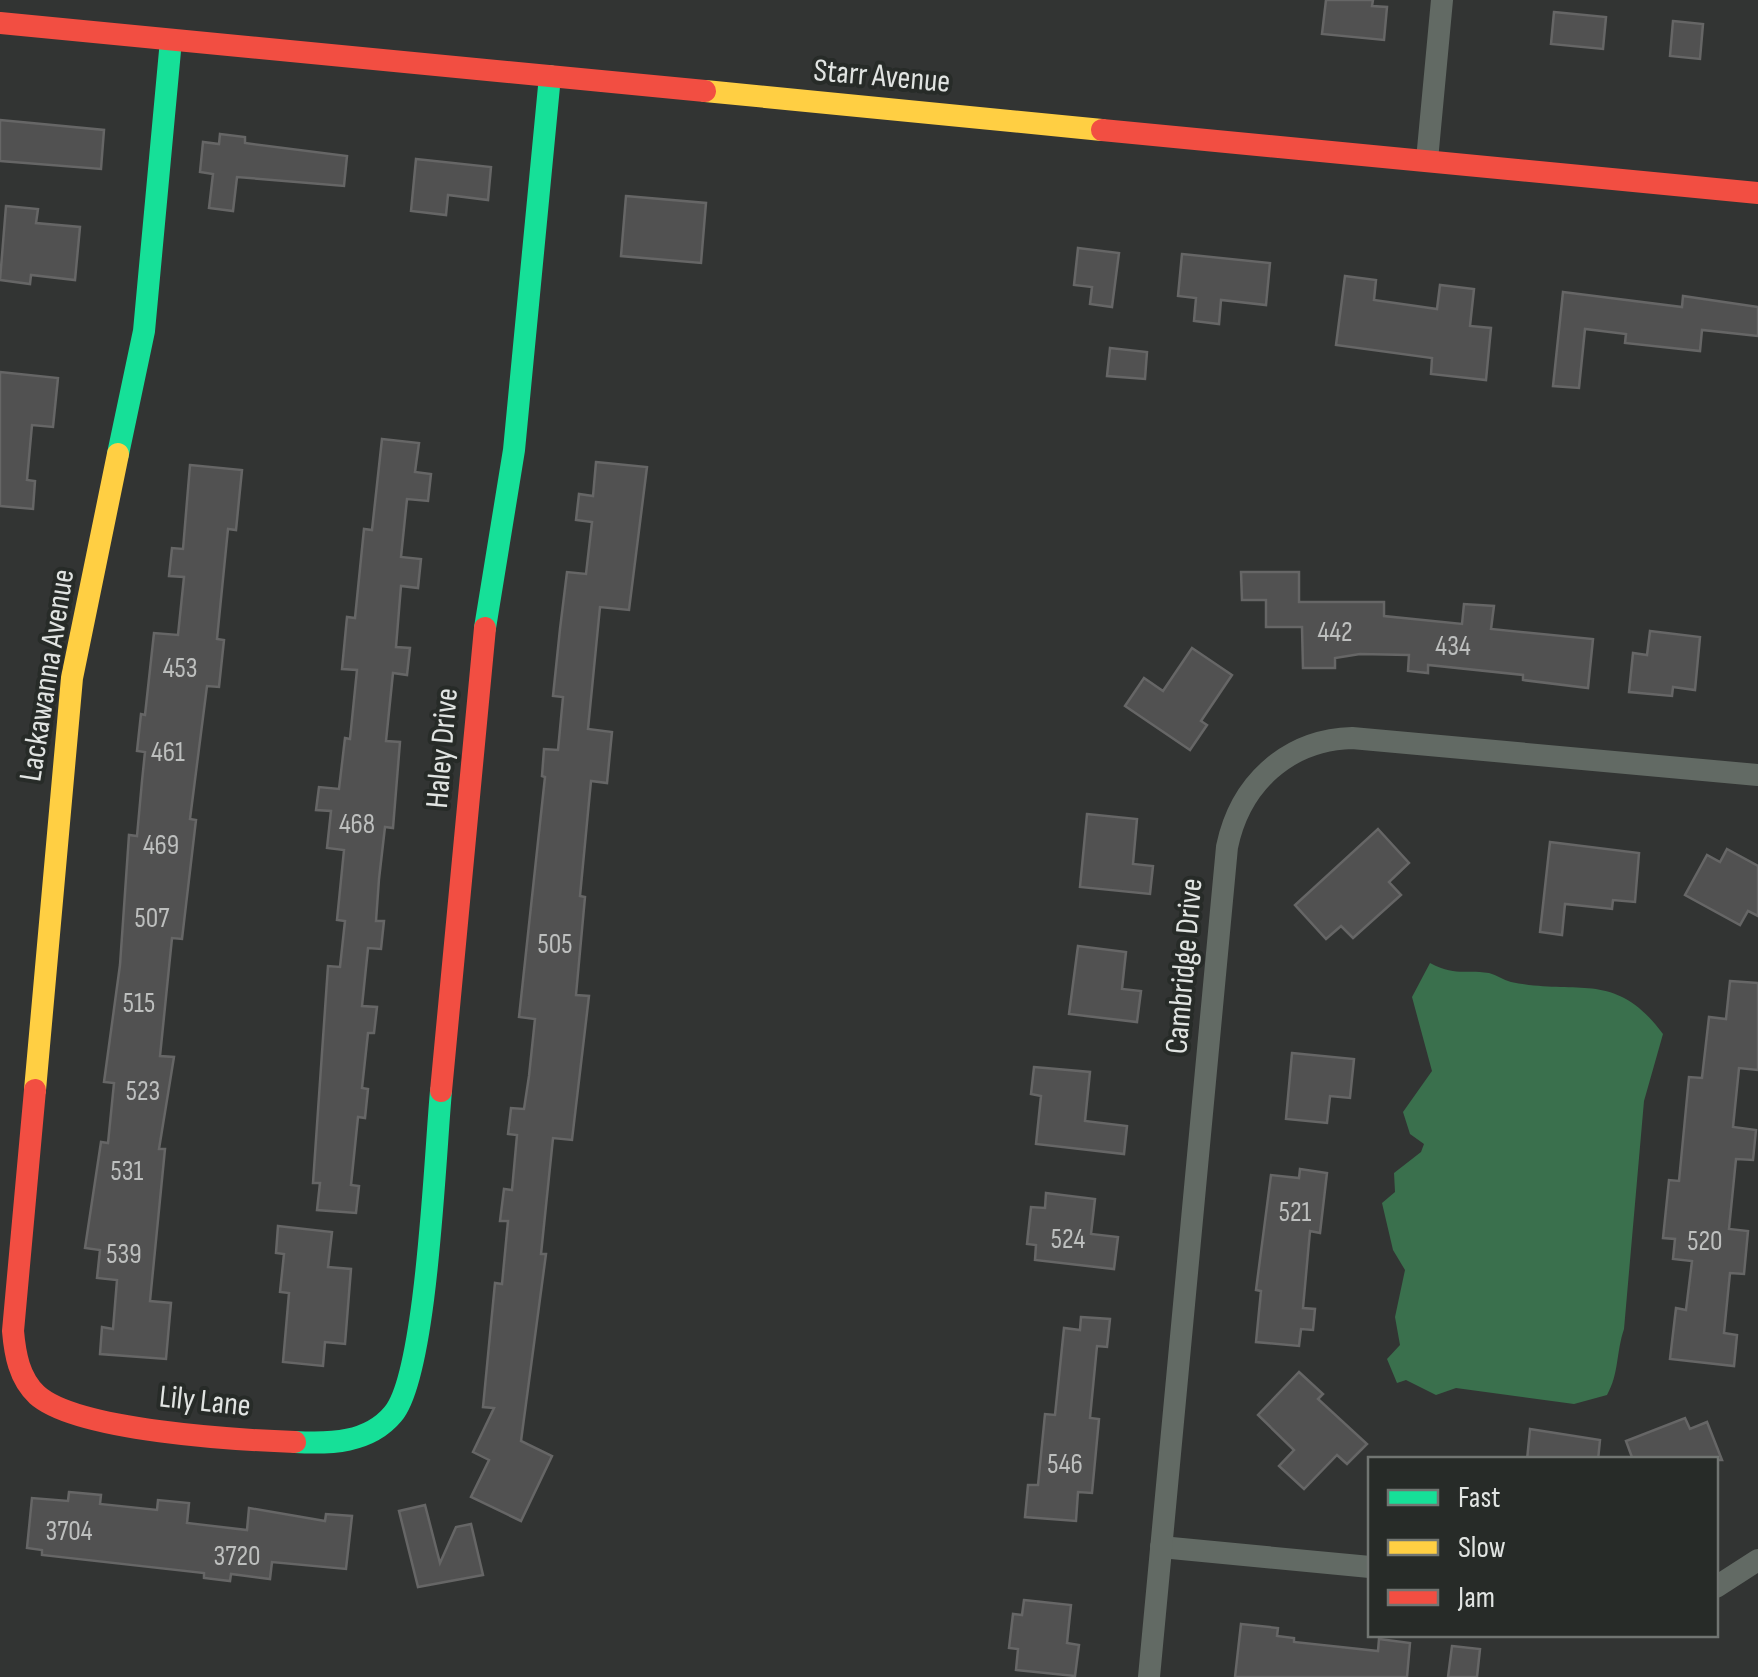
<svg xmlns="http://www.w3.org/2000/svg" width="1758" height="1677" viewBox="0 0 1758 1677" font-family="'Sofia Sans Condensed',sans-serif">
<rect width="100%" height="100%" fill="#323433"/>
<path fill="#3a704d" d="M1430 963C1457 977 1464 969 1489 973 1497 975 1503 980 1511 982 1578 996 1615 969 1663 1034L1644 1101 1624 1329C1616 1353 1619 1374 1607 1395L1574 1404 1456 1388 1436 1395 1406 1380 1397 1383 1387 1359 1400 1345 1395 1317 1405 1270 1393 1250 1382 1203 1395 1192 1394 1173 1421 1152 1424 1144 1410 1134 1403 1112 1432 1071 1412 997Z"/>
<g fill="#515151" stroke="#666" stroke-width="2.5">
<path d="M1326 0H1373L1372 6 1387 7 1384 40 1322 34Z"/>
<path d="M1554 12 1606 17 1603 49 1551 44Z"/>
<path d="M1673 21 1703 24 1700 59 1670 56Z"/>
<path d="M0 120 104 130 101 169 0 161Z"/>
<path d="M220 134 245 137V143L347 156 344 186 237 177 233 211 209 208 213 174 200 172 203 142 219 144Z"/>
<path d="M416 159 491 167 488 200 448 195 446 215 411 211Z"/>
<path d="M626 196 706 203 701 263 621 256Z"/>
<path d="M6 206 38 209 36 223 80 227 75 280 31 275 30 284 0 280Z"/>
<path d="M1078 248 1119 253 1112 307 1090 304 1092 287 1074 285Z"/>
<path d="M1182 254 1270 263 1266 305 1221 300 1219 324 1194 321 1196 298 1178 296Z"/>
<path d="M1345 276 1376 280 1374 300 1437 309 1440 285 1474 289 1470 326 1491 328 1486 380 1431 374 1432 358 1336 345Z"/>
<path d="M1563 292 1682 307 1683 296 1758 307V336L1702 330 1700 351 1625 343 1626 334 1585 329 1579 388 1553 386Z"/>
<path d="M1110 348 1147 352 1145 379 1107 376Z"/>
<path d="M0 372 58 378 53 427 32 425 27 480 35 481 33 509 0 506Z"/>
<path d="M382 439 419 443 415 472 431 474 428 501 407 499 401 557 421 559 418 588 401 586 396 647 410 648 407 675 393 673 386 741 400 742 393 828 385 827 379 879 376 921H384L381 949 368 948 362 1006 377 1007 374 1033H368L362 1088 368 1089 365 1118 358 1117 351 1185 359 1186 356 1213 317 1210 320 1183H313L328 966 340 967 345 921 337 920 344 850 327 848 331 811 316 810 319 787 339 789 345 738 350 739 357 670 342 669 347 617 355 618 364 529 372 530Z"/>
<path d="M596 462 647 467 629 610 600 607 588 729 612 732 607 783 591 781 580 896 585 897 576 995 589 996 572 1140 553 1138 541 1254H546L521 1441 552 1456 521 1521 471 1497 489 1460 473 1452 494 1408 483 1407 495 1283 502 1284 508 1221H500L504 1189 512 1190 517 1135 508 1134 511 1108 524 1109 529 1076 535 1019 519 1017 545 777 542 776 544 749 558 750 563 697 553 696 560 629 567 572 586 574 592 522 576 520 579 494 593 496Z"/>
<path d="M190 465 242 470 236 530 228 529 217 639 224 640 219 687 207 686 190 819 196 820 182 939 172 938 160 1056 174 1057 159 1149H165L150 1301 171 1303 166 1359 100 1354 102 1327 113 1329 117 1280 97 1278 100 1250 85 1248 101 1142 108 1143 114 1083 104 1082 120 965 129 835 137 836 142 781 145 752 137 751 141 714 145 715 154 633 178 635 184 577 169 576 172 548 183 549Z"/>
<path d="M1241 572H1299V602H1384V616L1462 624 1464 604 1494 606 1491 629 1593 639 1588 688 1523 680V675L1428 665V673L1408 671 1409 655 1360 654 1335 658V668H1303L1302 627H1266V600H1242Z"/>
<path d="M1650 631 1700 637 1695 690 1673 687 1672 696 1629 692 1633 653 1647 655Z"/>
<path d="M1192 648 1232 675 1201 721 1207 725 1190 750 1125 706 1144 678 1163 691Z"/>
<path d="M1087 814 1137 819 1133 864 1153 866 1150 894 1080 887Z"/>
<path d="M1378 829 1409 863 1389 882 1401 895 1353 938 1341 926 1326 939 1295 905Z"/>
<path d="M1550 842 1639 853 1635 902 1613 900 1612 909 1565 904 1562 935 1540 932Z"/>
<path d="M1727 849 1758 866V916L1748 911 1740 925 1685 895 1707 855 1720 862Z"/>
<path d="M1078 946 1126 952 1122 989 1141 991 1137 1022 1069 1014Z"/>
<path d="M1730 981 1758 983V1070L1739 1068 1733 1127 1756 1130 1753 1160 1736 1159 1729 1229 1748 1231 1744 1274 1730 1273 1724 1333 1737 1335 1734 1366 1670 1359 1676 1308 1686 1310 1692 1261 1673 1259 1675 1239 1663 1238 1669 1180 1679 1181 1689 1077 1702 1078 1709 1017 1726 1019Z"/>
<path d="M1292 1053 1354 1059 1350 1098 1330 1096 1327 1123 1286 1119Z"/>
<path d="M1034 1067 1090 1072 1085 1121 1127 1126 1124 1154 1036 1144 1041 1096 1031 1094Z"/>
<path d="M1300 1169 1327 1173 1320 1233 1310 1231 1303 1308 1315 1309 1313 1330 1301 1329 1299 1346 1256 1342 1261 1291 1256 1290 1271 1175 1299 1178Z"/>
<path d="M1046 1193 1095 1199 1091 1234 1118 1237 1114 1269 1035 1260 1036 1245 1027 1244 1031 1207 1045 1208Z"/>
<path d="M278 1226 332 1232 328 1267 351 1269 345 1344 325 1342 323 1366 283 1362 289 1293 280 1292 284 1254 276 1253Z"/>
<path d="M1081 1317 1110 1319 1107 1347 1097 1346 1090 1418 1099 1419 1092 1493 1078 1492 1076 1521 1025 1517 1028 1485H1038L1045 1414 1055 1415 1064 1328 1080 1330Z"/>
<path d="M1299 1372 1323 1394 1318 1399 1367 1444 1347 1464 1337 1455 1304 1489 1279 1466 1294 1450 1258 1415Z"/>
<path d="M1685 1418 1690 1429 1707 1422 1722 1460H1633L1626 1441Z"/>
<path d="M1530 1429 1600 1440 1598 1460H1527Z"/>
<path d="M69 1492 101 1495 100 1504 157 1510 158 1500 189 1503 187 1523 247 1530 249 1508 325 1521 326 1514 352 1516 346 1569 272 1562 270 1579 231 1574 230 1581 204 1578V1573L42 1555V1550L27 1548 32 1498 68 1501Z"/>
<path d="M425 1505 440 1563 456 1527 471 1524 483 1575 418 1587 399 1511Z"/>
<path d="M1024 1600 1071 1605 1067 1643 1079 1645 1075 1676 1016 1670 1018 1649 1009 1648 1013 1614 1022 1615Z"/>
<path d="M1241 1624 1278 1628 1277 1636 1294 1638V1642L1378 1651 1379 1639 1410 1643 1407 1677H1235Z"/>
<path d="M1452 1646 1480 1649 1477 1677H1448Z"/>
</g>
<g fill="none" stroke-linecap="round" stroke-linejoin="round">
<g stroke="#626a64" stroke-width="22">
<path d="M1427 160 1442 0"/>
<path d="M1161 1547 1370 1567"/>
<path d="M1716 1587 1758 1560"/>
<path d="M1149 1677 1227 847C1240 784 1287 740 1352 738L1758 775"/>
</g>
<g stroke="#16e098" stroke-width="22">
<path d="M118 454 144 331 171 40"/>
<path d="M485 628 514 450 550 76"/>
<path d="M295 1442C330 1444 369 1443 393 1414 427 1374 435 1153 441 1091"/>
</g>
<g stroke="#ffcf43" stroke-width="22">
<path d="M705 91 1102 130"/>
<path d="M35 1090 72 678 118 454"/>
</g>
<g stroke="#f24e42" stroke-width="22">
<path d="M0 23 705 91"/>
<path d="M1102 130 1758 193"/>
<path d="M35 1090 13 1331C15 1354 19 1378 37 1395 77 1431 239 1440 295 1442"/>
<path d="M441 1091 485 628"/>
</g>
</g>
<g text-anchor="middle" stroke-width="8" stroke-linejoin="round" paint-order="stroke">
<g font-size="28" fill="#bdbfbe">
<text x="1335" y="641">442</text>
<text x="1453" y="655">434</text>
<text x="180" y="677">453</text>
<text x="168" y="761">461</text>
<text x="357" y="833">468</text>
<text x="161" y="854">469</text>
<text x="152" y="927">507</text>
<text x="555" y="953">505</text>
<text x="139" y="1012">515</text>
<text x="143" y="1100">523</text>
<text x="127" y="1180">531</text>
<text x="1295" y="1221">521</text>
<text x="1068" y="1248">524</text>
<text x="1705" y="1250">520</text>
<text x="124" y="1263">539</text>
<text x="1065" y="1473">546</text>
<text x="69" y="1540">3704</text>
<text x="237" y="1565">3720</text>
</g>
<g font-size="32" fill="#e1e4e2" stroke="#272b28">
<text transform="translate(882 75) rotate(5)" y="11">Starr Avenue</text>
<text transform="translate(46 675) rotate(-81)" y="11">Lackawanna Avenue</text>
<text transform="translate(441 748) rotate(-85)" y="11">Haley Drive</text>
<text transform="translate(1183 966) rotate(-85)" y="11">Cambridge Drive</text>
<text transform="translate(205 1400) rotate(6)" y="11">Lily Lane</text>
</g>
</g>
<rect x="1368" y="1457" width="350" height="180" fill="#272b28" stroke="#717572" stroke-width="2.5"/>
<rect x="1388" y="1490" width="50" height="15" fill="#16e098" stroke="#717572" stroke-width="2.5"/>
<text x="1458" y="1507" font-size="30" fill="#e1e4e2">Fast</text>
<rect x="1388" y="1540" width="50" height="15" fill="#ffcf43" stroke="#717572" stroke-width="2.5"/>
<text x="1458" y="1557" font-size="30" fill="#e1e4e2">Slow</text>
<rect x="1388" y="1590" width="50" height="15" fill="#f24e42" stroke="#717572" stroke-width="2.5"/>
<text x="1458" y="1607" font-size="30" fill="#e1e4e2">Jam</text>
</svg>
